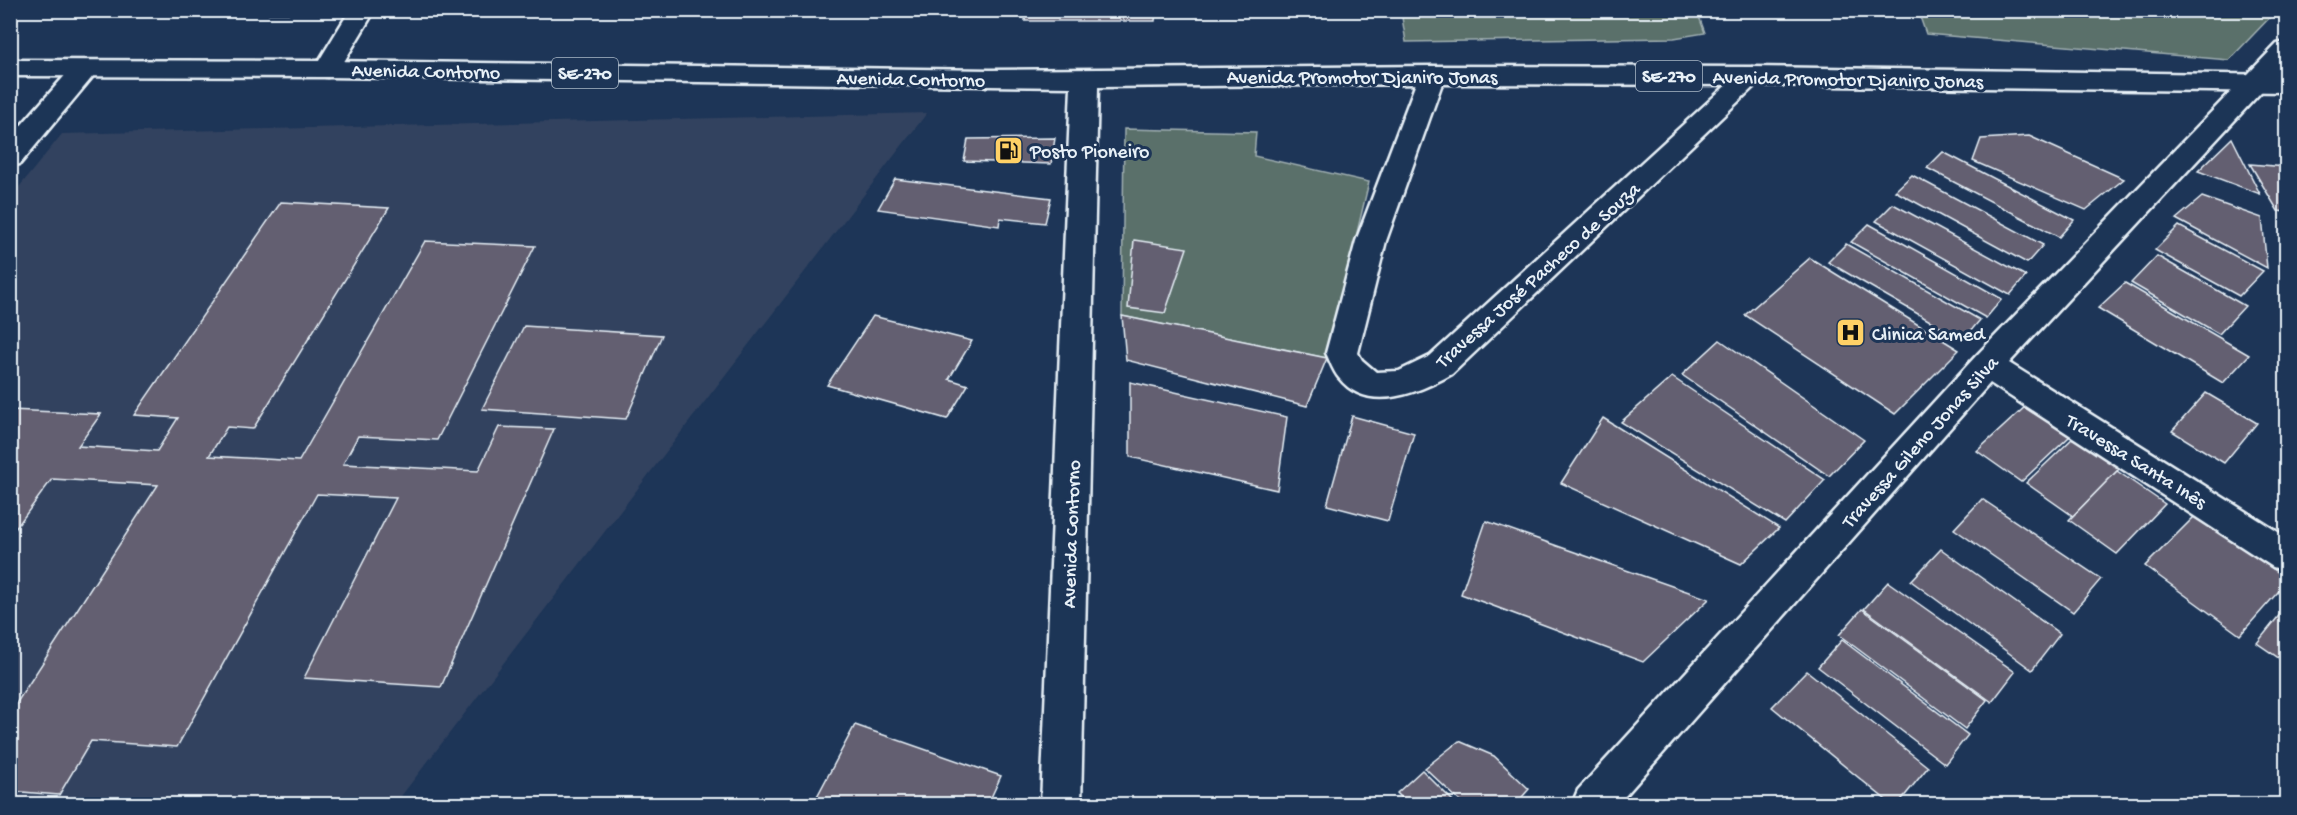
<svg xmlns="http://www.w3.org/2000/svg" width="2297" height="815" viewBox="0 0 2297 815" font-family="'Gochi Hand',sans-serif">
<rect width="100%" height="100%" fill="#1d3557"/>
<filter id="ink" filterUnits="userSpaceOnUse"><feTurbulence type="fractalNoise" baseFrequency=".0167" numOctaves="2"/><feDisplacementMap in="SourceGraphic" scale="12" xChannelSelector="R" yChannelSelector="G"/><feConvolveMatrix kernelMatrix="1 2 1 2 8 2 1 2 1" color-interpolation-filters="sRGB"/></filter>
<g filter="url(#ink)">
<g fill="#32425f" fill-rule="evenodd">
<path d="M927 113 395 804H11L10 791 59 794 91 741 177 747 317 494 396 498 305 677 553 429 499 427 478 471 343 464 358 436 437 440 535 246 426 241 299 461 209 456 227 427 253 429 389 208 281 202 135 415 178 418 157 451 78 446 100 414 11 410V197L62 134ZM524 326 661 335 662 336 626 419 482 409Z"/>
<path d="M52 479 158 485 11 713V536Z"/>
</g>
<g fill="#5a6f6b" stroke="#a1b0b2" stroke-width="1.5">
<path d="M1401 11H1697L1705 33 1674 38 1406 42Z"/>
<path d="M1918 11 1919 10 2276 11 2229 60 1926 34Z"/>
<path d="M1124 129 1256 132 1254 156 1369 182 1327 358 1122 316Z"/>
</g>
<g fill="#645f71" stroke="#e8f1f8" stroke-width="1.5">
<path d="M176 10H232L229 13 175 12Z"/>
<path d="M242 10H325L323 13H240Z"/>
<path d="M1026 10H1156L1155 21H1025Z"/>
<path d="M1314 10H1363V13L1314 12Z"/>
<path d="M2029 136 2124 179 2086 210 1973 161 1981 139Z"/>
<path d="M1055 138 1051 164 964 161 968 139Z"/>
<path d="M2232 138 2260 194 2198 171Z"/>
<path d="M1943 152 2074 220 2059 237 1927 168Z"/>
<path d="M2250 164 2286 167V212L2278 211Z"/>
<path d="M1912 175 2043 245 2027 263 1895 191Z"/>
<path d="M895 179 1051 198 1045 223 1000 218 999 226 878 209Z"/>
<path d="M2202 197 2262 218 2267 268 2176 219Z"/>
<path d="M281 202 389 208 253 429 227 427 209 456 299 461 425 241 535 246 437 440 358 436 343 464 478 471 499 427 554 429 441 687 304 678 396 498 317 494 177 747 91 741 59 795 10 791V713L158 485 52 479 10 536V410L101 414 78 446 157 451 178 418 134 415Z"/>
<path d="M1893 204 2026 276 2010 295 1876 221Z"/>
<path d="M1869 224 2002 299 1986 318 1851 242Z"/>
<path d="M2179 226 2263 271 2239 296 2155 250Z"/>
<path d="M1134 240 1187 248 1165 313 1128 308Z"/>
<path d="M1846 244 1980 320 1963 340 1828 262Z"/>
<path d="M2157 256 2245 306 2219 334 2131 283Z"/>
<path d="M1810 258 1959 350 1895 414 1745 315Z"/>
<path d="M2125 283 2249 355 2223 383 2098 308Z"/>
<path d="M873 316 972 341 949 379 968 385 947 419 827 385Z"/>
<path d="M1122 316 1327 358 1307 406 1126 360Z"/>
<path d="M524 326 662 335 626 419 482 409Z"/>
<path d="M1720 340 1864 440 1829 476 1682 375Z"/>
<path d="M1672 377 1825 480 1785 523 1621 422Z"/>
<path d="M1130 382 1287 417 1277 490 1130 457Z"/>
<path d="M2206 393 2257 423 2224 463 2172 431Z"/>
<path d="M2026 406 2070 436 2021 482 1977 451Z"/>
<path d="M1352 416 1414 433 1388 521 1327 505Z"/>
<path d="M1603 418 1779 528 1741 564 1561 483Z"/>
<path d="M2075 436 2121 467 2073 516 2026 483Z"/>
<path d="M2117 471 2165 504 2117 554 2069 520Z"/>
<path d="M1982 499 2101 579 2073 612 1954 529Z"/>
<path d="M2196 515 2286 578V583L2240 635 2145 566Z"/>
<path d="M1486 521 1709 599 1643 662 1461 594Z"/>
<path d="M1941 549 2060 634 2032 670 1911 581Z"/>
<path d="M1888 582 2015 672 1992 702 1864 609Z"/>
<path d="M2286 607V663L2257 643Z"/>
<path d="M1862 609 1987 700 1965 729 1839 635Z"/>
<path d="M1842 640 1968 735 1945 764 1818 667Z"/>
<path d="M1807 671 1928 767 1898 804H1891L1772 707Z"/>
<path d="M855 725 1001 776 988 804H813Z"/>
<path d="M1459 741 1494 756 1529 789 1516 804H1463L1425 768Z"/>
<path d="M1422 770 1456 804H1408L1397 793Z"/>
</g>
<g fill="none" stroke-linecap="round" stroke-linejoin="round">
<defs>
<g id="minor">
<path d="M350 10H375L336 75 327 77 318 75 314 69Z"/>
<path d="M2286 42V65L2009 363 2286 537V571L2273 567 1990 383 1618 804H1572L1578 790 1976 356 2277 44Z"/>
<path d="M85 61 94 63 98 69 94 75 20 164 10 166V138L76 63Z"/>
<path d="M1432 66 1441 69 1445 75 1386 241 1358 353 1362 360 1376 372 1399 371 1430 356 1743 70 1752 67 1761 70 1765 76 1452 374C1420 392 1368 415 1339 378 1333 371 1330 361 1326 353L1356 241 1419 75 1423 69Z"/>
</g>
<path id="major" d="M10 60 327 61 990 70 1432 66 1752 67 2286 75V92L1752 85 1432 84 1098 87 1081 804H1041L1071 87 327 77 10 76Z"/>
</defs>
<use href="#minor" stroke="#e8f1f8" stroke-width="5"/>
<use href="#major" stroke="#e8f1f8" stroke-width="5"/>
<use href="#minor" fill="#1d3557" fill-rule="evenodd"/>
<use href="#major" fill="#1d3557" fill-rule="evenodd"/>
</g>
</g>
<defs>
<symbol id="fuel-square" viewBox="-11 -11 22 22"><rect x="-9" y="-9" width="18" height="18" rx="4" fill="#ffd166" stroke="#1d3557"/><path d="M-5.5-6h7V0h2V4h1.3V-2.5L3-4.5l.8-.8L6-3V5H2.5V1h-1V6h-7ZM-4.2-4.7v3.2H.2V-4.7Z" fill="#111"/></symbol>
<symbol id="hospital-square" viewBox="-11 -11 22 22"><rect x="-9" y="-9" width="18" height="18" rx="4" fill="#ffd166" stroke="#1d3557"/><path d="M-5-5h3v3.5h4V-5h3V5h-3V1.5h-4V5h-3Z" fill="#111"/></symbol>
</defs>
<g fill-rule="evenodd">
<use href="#fuel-square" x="992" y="134" width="33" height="33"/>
<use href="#hospital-square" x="1834" y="316" width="33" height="33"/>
</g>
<g text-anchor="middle" stroke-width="6" stroke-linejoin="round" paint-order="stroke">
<g fill="#1d3557" stroke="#abb9c8" stroke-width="1.5">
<rect x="552" y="58" width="66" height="30" rx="4.5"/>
<rect x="1636" y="61" width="66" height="30" rx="4.5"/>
</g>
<g font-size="18" font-weight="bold" fill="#e8f1f8">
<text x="585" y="79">SE-270</text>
<text x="1669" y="82">SE-270</text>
</g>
<g font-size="20" fill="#e8f1f8" stroke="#1d3557">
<text transform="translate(426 70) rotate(1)" y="7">Avenida Contorno</text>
<text x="1362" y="83">Avenida Promotor Djaniro Jonas</text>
<text transform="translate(911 78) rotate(1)" y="7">Avenida Contorno</text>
<text transform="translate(1848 78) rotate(1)" y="7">Avenida Promotor Djaniro Jonas</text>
<text transform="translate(1537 274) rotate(-42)" y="7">Travessa José Pacheco de Souza</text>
<text transform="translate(1919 441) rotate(-48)" y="7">Travessa Gileno Jonas Silva</text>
<text transform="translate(2137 460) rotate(32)" y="7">Travessa Santa Inês</text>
<text transform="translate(1070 534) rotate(-88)" y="7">Avenida Contorno</text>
</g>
<g font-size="20" fill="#e8f1f8" stroke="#1d3557" text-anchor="start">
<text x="1030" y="157">Posto Pioneiro</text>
<text x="1872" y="340">Clinica Samed</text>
</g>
</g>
<rect width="2297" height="815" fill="none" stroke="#1d3557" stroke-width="36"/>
<rect x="18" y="18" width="2261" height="779" fill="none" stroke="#e8f1f8" stroke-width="2" filter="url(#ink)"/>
</svg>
